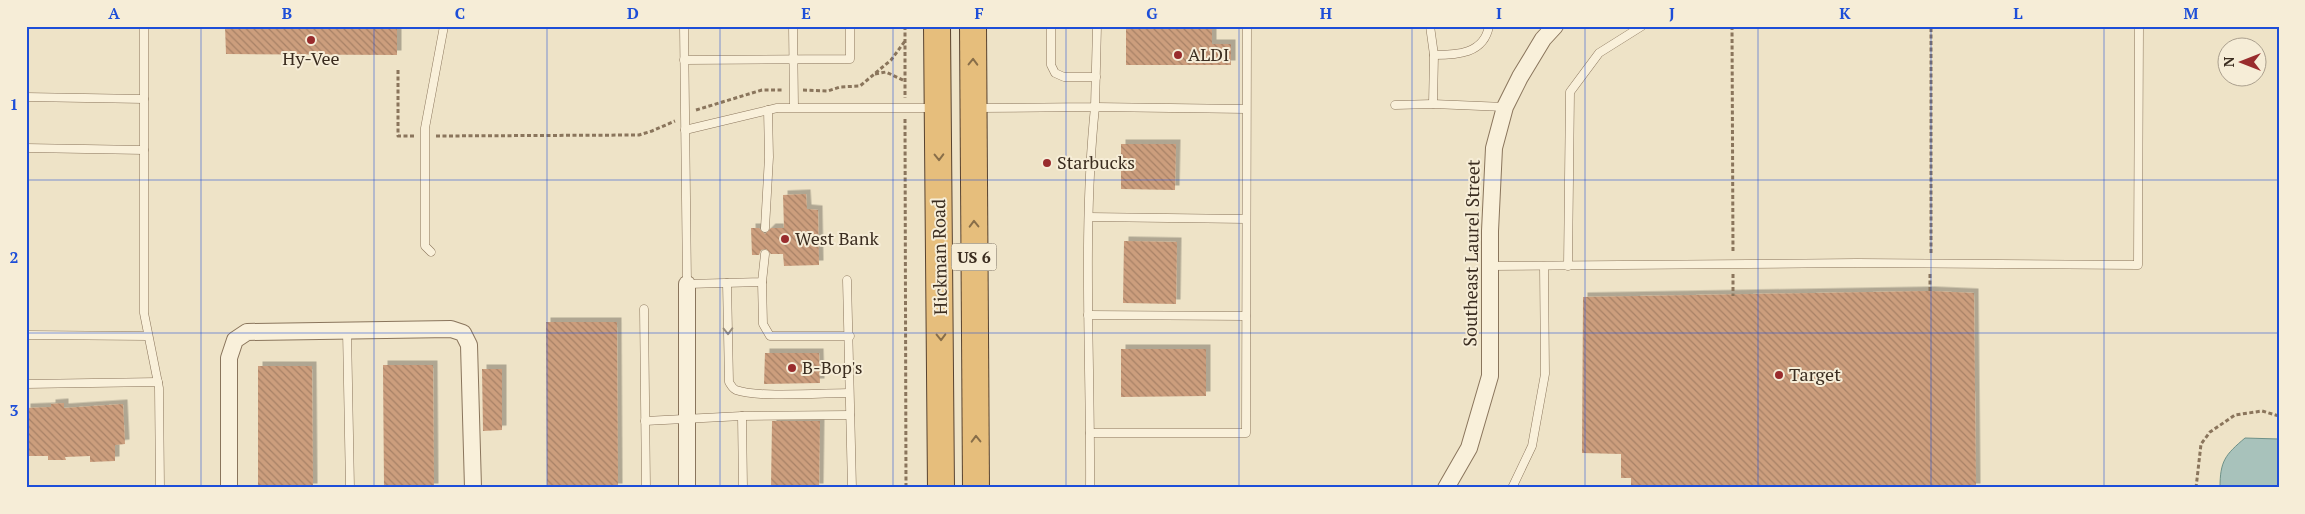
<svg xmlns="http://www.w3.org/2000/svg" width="2305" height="514" viewBox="0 0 2305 514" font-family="'PT Serif',serif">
<defs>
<pattern id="building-back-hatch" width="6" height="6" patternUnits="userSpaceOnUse" patternTransform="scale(1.25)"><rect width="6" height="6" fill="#cc9e7d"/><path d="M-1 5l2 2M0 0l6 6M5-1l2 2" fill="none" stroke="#a78166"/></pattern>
<filter id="shadow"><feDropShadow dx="4.5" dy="-4.5" stdDeviation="0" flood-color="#0004"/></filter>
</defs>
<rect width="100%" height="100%" fill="#eee3c7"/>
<path fill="#a8c2bb" stroke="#6e9188" d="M2245 438 2279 439V488H2220C2220 461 2225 455 2245 438Z"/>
<g fill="url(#building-back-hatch)" filter="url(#shadow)">
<path d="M225 26H397V55L226 54Z"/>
<path d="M1126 26H1212V44H1231V65H1126Z"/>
<path d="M1121 144H1176L1175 190 1121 189Z"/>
<path d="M806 194 807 209 818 210 819 265 784 266 783 254H771L766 249 761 250 759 255H752L751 228H759L765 234 771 228H784L783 195Z"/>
<path d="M1124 241 1177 242 1176 304 1123 303Z"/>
<path d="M1930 291 1974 293 1976 488H1631V478H1621V454L1582 453 1583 297Z"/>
<path d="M546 322H617L618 488H547Z"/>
<path d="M1121 349H1206V396L1121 397Z"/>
<path d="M765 353H819L820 383 764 384Z"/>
<path d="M383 365H433L434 488H384Z"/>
<path d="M258 366H312L313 488H258Z"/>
<path d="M482 369H502V430L483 431Z"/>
<path d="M64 403V408L123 404 125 444 115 445V461L90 462V456L65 457 66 460H48V456H26V408L51 407V404Z"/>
<path d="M772 421H820L819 488H771Z"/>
</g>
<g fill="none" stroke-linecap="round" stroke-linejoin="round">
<defs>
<g id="service">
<path d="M144 26V313L159 388 160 488"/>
<path d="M684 26 687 284 762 282 765 254"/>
<path d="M793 26 794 107"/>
<path d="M1051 26V65L1055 73 1064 77H1096"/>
<path d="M1430 26 1434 55 1433 104"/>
<path d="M1434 55C1457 55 1484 54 1489 26"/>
<path d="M684 60 850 59V26"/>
<path d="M26 97 144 99"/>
<path d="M1395 105 1433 104 1505 107"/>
<path d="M978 108 1095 107 1097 26"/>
<path d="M685 130 777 108H933"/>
<path d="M26 148 144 150"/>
<path d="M1089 217 1246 219"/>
<path d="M765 228 769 157 768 110"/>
<path d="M431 252 425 246V128L444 26"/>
<path d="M1490 266 1857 263 2138 265 2139 26"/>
<path d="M1568 266 1570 92 1599 53 1642 26"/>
<path d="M847 280 852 488"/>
<path d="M762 282 763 324 770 336H850"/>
<path d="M727 283 729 382C731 385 732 388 736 390 757 398 824 393 849 393"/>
<path d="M644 309 646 488"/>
<path d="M1088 315 1246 316"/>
<path d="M347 331 350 488"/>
<path d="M26 335 148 336"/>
<path d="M26 384 158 382"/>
<path d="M742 416 743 488"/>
<path d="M645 421 742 416 850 415"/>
<path d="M1090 433H1246L1247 26"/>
<path d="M1090 488C1091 361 1082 233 1095 107L1246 109"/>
<path d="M1512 488 1532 446 1545 374 1544 266"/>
</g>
<g id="minor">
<path d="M229 488V358L235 340 247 332 451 329 463 333 469 345 473 488"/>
<path d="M687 488V284"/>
<path d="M1446 488 1469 448 1490 376V231L1494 148 1505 107 1520 77 1543 39 1555 26"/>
</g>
<g id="trunk">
<path d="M937 26 941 488"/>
<path d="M973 26 976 488"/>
</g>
</defs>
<use href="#service" stroke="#8a755c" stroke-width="9"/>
<use href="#minor" stroke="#8a755c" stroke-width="18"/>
<use href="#trunk" stroke="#584330" stroke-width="28"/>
<g stroke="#8a755c" stroke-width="3" stroke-dasharray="4 2.5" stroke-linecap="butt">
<path d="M905 26V98"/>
<path d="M1732 26 1733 253"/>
<path d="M398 70V136H415"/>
<path d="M875 74 886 72 905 81"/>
<path d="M803 90 828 91 840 87 860 86 891 60 905 41"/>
<path d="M696 110 762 90H784"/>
<path d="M905 119 906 488"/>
<path d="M436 136 639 135 652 131 675 121"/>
<path d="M1931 253V26"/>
<path d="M1733 274V296"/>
<path d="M1930 291V274"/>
<path d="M2196 488 2201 444 2210 432 2235 415 2262 411 2279 416"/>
</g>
<use href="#service" stroke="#f9f0da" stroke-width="8"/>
<use href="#minor" stroke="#f9f0da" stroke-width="16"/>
<use href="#trunk" stroke="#e6be7c" stroke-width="26"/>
</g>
<defs><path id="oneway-chevron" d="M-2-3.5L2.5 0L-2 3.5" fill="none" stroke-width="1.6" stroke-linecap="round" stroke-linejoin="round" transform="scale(1.25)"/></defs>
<g stroke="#886e49">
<use href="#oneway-chevron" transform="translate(973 62) rotate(-89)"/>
<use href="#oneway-chevron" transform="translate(939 157) rotate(89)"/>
<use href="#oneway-chevron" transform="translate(974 224) rotate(-91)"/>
<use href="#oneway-chevron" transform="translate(941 337) rotate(89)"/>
<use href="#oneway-chevron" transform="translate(976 439) rotate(-91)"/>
</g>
<use stroke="#9a8e7d" href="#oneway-chevron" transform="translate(728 331) rotate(89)"/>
<path fill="none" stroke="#1d4ed8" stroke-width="1" stroke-opacity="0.55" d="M201 26V488M374 26V488M547 26V488M720 26V488M893 26V488M1066 26V488M1239 26V488M1412 26V488M1585 26V488M1758 26V488M1931 26V488M2104 26V488M26 180H2279M26 333H2279"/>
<g fill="#992c2d" stroke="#f6edd7" stroke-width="2">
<circle cx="311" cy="40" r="5"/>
<circle cx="1178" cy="55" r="5"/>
<circle cx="1047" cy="163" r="5"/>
<circle cx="785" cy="239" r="5"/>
<circle cx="792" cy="368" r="5"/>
<circle cx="1779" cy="375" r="5"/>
</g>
<g text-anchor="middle" stroke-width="4" stroke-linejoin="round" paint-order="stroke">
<rect fill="#f6edd7" stroke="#736757" stroke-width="1" x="951.5" y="243.5" width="45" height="27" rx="4"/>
<g font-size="16" font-weight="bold" fill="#3b2d20">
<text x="974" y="263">US 6</text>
</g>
<g font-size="18" fill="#3b2d20" stroke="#f6edd7" text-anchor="start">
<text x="1188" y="61">ALDI</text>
<text x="311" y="65" text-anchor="middle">Hy-Vee</text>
<text x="1057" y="169">Starbucks</text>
<text x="795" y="245">West Bank</text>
<text x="802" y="374">B-Bop's</text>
<text x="1789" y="381">Target</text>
</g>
<g font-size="18" fill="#3b2d20" stroke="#f6edd7">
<text transform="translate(1472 253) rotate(-89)" y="6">Southeast Laurel Street</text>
<text transform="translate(940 257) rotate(-91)" y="6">Hickman Road</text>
</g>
</g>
<rect width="2305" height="514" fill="none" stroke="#f6edd7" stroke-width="55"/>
<g transform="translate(2242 62) rotate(270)"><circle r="24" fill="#f6edd7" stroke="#aba08e"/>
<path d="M0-4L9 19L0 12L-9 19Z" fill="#992c2d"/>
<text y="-8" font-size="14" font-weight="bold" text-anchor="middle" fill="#3b2d20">N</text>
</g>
<rect x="28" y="28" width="2250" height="458" fill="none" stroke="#1d4ed8" stroke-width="2"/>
<g font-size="16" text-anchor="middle" font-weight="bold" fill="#1d4ed8">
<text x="114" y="19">A</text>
<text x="287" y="19">B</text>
<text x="460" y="19">C</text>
<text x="633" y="19">D</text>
<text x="806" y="19">E</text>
<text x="979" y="19">F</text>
<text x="1152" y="19">G</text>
<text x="1326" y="19">H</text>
<text x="1499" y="19">I</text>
<text x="1672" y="19">J</text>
<text x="1845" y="19">K</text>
<text x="2018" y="19">L</text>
<text x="2191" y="19">M</text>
<text x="14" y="110">1</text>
<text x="14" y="263">2</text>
<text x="14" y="416">3</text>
</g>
</svg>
